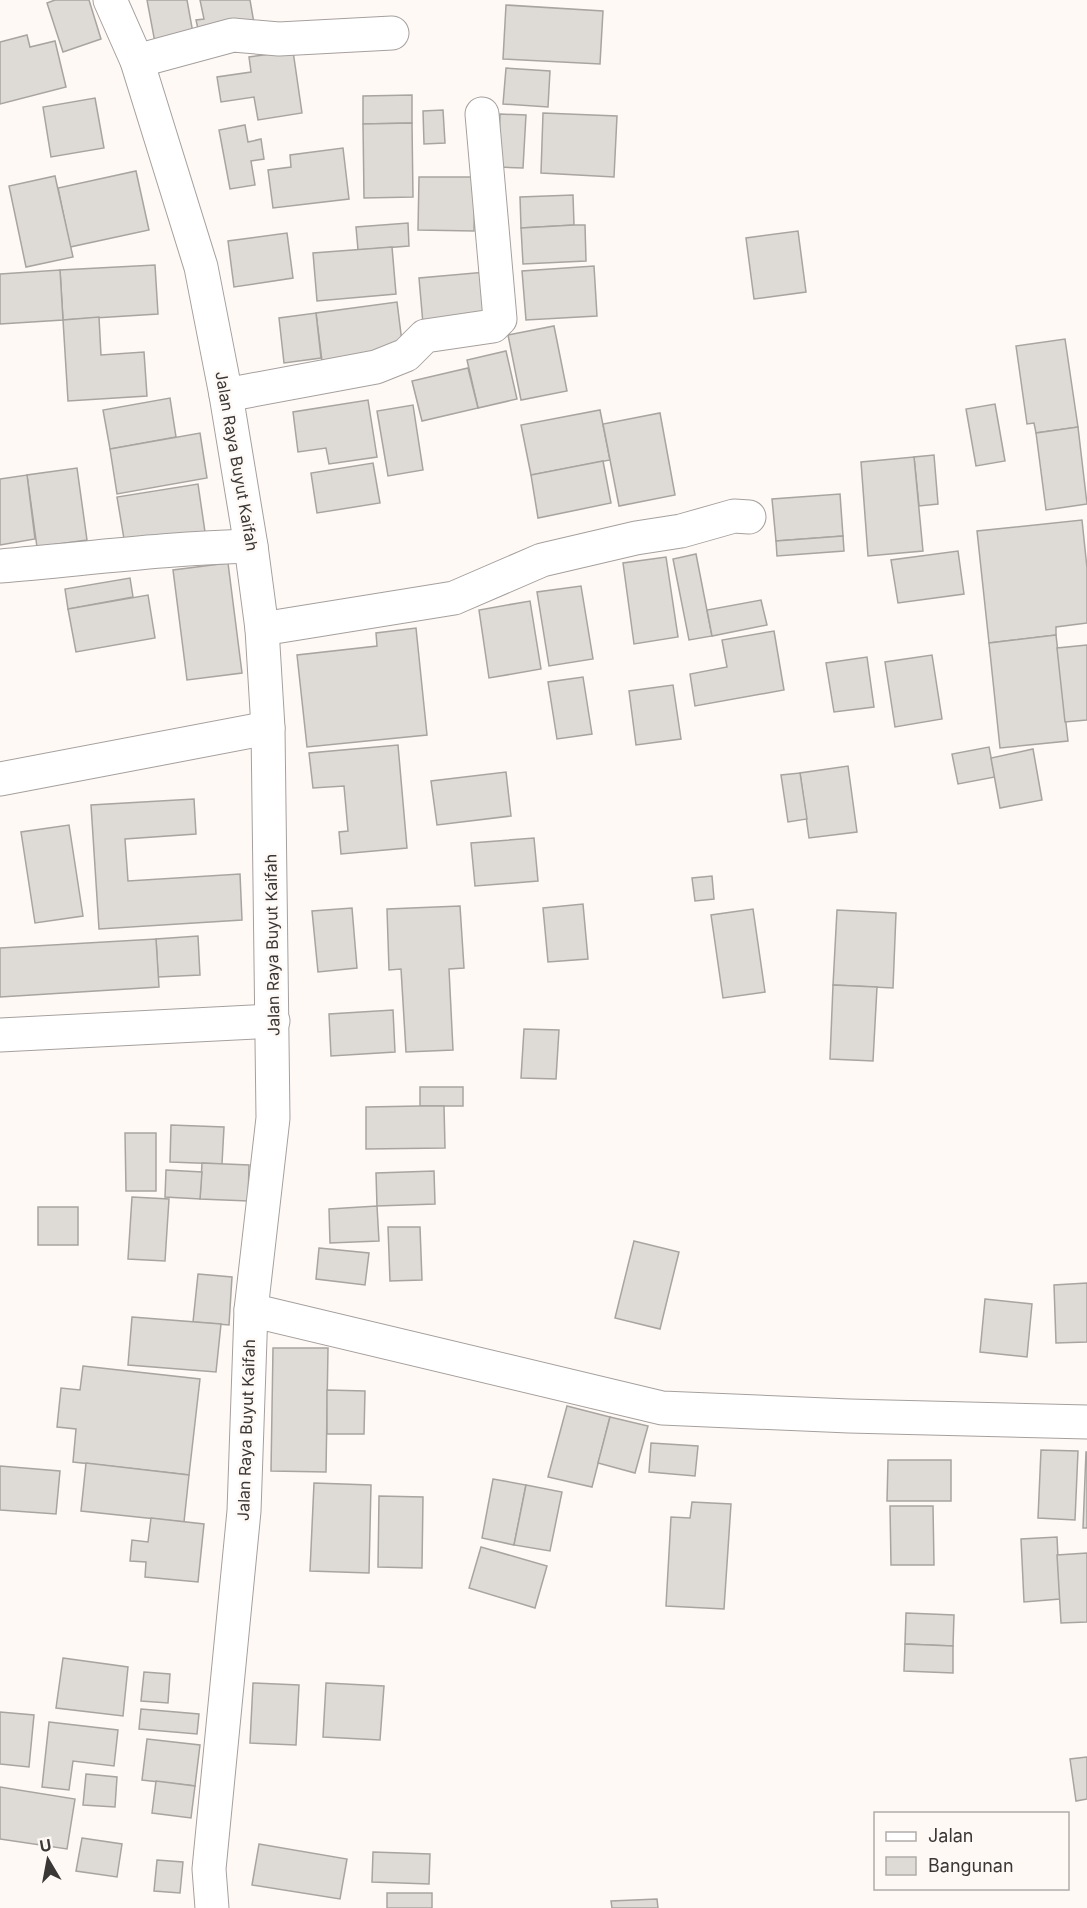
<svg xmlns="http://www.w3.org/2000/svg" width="1087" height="1908" viewBox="0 0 1087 1908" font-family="Inter,sans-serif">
<rect width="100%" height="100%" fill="#fff9f6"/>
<g fill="#dedad6" stroke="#a8a4a0" stroke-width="1.5">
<path d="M55 0H89L101 39 63 52 47 3Z"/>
<path d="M147 0H187L193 33 156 48Z"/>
<path d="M200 0H250L255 29 200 38 196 20 204 19Z"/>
<path d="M506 5 603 11 600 64 503 59Z"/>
<path d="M27 35 30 47 55 41 66 87 0 104V42Z"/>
<path d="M293 51 302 113 258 120 254 97 221 102 217 77 251 72 249 57Z"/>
<path d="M506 68 550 71 548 107 503 104Z"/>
<path d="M412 95V123L363 124V96Z"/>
<path d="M95 98 104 148 51 157 43 107Z"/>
<path d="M443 110 445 143 424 144 423 111Z"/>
<path d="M543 113 617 116 614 177 541 173Z"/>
<path d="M500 114 526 115 523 168 498 167Z"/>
<path d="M412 123 413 197 364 198 363 124Z"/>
<path d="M245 125 248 142 261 139 264 159 251 161 255 185 230 189 219 130Z"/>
<path d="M343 148 349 199 273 208 268 170 291 167 290 155Z"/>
<path d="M136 171 149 230 70 247 58 188Z"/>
<path d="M55 176 73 257 26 267 9 186Z"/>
<path d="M419 177H475L474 231 418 230Z"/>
<path d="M573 195 574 225 521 228 520 197Z"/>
<path d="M408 223 409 246 358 250 356 227Z"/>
<path d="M574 225H585L586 261 523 264 521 228Z"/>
<path d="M798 231 806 292 754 299 746 238Z"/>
<path d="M287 233 293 278 234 287 228 241Z"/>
<path d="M392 247 396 294 317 301 313 253Z"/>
<path d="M155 265 158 314 63 320 60 270Z"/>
<path d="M594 266 597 316 526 320 522 271Z"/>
<path d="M60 270 63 320 0 324V274Z"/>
<path d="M486 272 491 318 423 324 419 278Z"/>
<path d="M397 302 403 350 323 369 316 313Z"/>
<path d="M316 313 321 358 284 363 279 318Z"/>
<path d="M99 317 101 355 144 352 147 396 68 401 63 320Z"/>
<path d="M554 326 567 391 521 400 508 335Z"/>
<path d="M1065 339 1078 427 1036 433 1034 423 1027 424 1016 346Z"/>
<path d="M506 351 517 399 478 408 467 360Z"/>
<path d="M468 368 478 408 422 421 412 381Z"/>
<path d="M170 398 176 437 110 449 103 410Z"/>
<path d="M368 400 377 457 329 464 326 448 298 452 293 412Z"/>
<path d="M995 404 1005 461 976 466 966 409Z"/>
<path d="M413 405 423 470 388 476 377 411Z"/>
<path d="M600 410 610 460 531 475 521 425Z"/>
<path d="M660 413 675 495 619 506 603 424Z"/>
<path d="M1078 427 1087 504 1046 510 1036 433Z"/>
<path d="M200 433 207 478 117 494 110 449Z"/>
<path d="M934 455 938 504 919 506 914 457Z"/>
<path d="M914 457 923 551 868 556 861 462Z"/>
<path d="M603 461 611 503 538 518 531 475Z"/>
<path d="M373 463 380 503 317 513 311 473Z"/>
<path d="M77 468 87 540 37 547 27 475Z"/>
<path d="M27 475 35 539 0 545V479Z"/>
<path d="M198 484 205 532 125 545 117 497Z"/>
<path d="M840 494 843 536 776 541 772 499Z"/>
<path d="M1082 520 1087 568V623L1056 627V635L989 643 977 531Z"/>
<path d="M843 536 844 551 777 556 776 541Z"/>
<path d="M958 551 964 594 898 603 891 560Z"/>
<path d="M696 554 712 636 689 640 673 559Z"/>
<path d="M666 557 678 637 634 644 623 563Z"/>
<path d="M228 563 242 673 187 680 173 570Z"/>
<path d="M130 578 133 597 68 609 65 589Z"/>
<path d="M581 586 593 659 549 666 537 592Z"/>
<path d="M148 595 155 638 76 652 68 609Z"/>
<path d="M761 600 767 625 712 636 707 610Z"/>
<path d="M530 601 541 669 489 678 479 610Z"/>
<path d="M416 628 427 735 307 747 297 655 377 646 376 633Z"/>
<path d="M774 631 784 690 695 706 690 674 727 667 722 640Z"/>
<path d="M1056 635 1068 741 1000 748 989 643Z"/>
<path d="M1087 645V720L1065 722 1057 648Z"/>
<path d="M932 655 942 719 895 727 885 662Z"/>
<path d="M867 657 874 707 834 712 826 663Z"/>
<path d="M583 677 592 734 557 739 548 682Z"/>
<path d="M673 685 681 739 636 745 629 691Z"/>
<path d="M398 745 407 848 341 854 339 832 348 831 344 786 313 788 309 753Z"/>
<path d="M989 747 995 777 958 784 952 754Z"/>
<path d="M1033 749 1042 800 1000 808 991 758Z"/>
<path d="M848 766 857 832 809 838 800 773Z"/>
<path d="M506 772 511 816 437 825 431 781Z"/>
<path d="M800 773 807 819 788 822 781 775Z"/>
<path d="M194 799 196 834 125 839 128 881 240 874 242 920 99 929 91 805Z"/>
<path d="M69 825 83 916 35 923 21 832Z"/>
<path d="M534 838 538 881 475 886 471 843Z"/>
<path d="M712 876 714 899 695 901 692 878Z"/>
<path d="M583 904 588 959 548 962 543 908Z"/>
<path d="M460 906 464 968 449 969 453 1050 406 1052 401 969 389 970 387 909Z"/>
<path d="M352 908 357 968 318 972 312 911Z"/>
<path d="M753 909 765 992 723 998 711 915Z"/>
<path d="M837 910 896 913 893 988 833 985Z"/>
<path d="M198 936 200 975 158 977 156 939Z"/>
<path d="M156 939 159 987 0 997V948Z"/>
<path d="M833 985 877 987 873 1061 830 1059Z"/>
<path d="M393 1010 395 1052 331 1056 329 1014Z"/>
<path d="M524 1029 559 1030 556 1079 521 1078Z"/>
<rect x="420" y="1087" width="43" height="19"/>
<path d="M420 1106H444L445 1148 366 1149V1107Z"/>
<path d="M171 1125 224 1127 222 1164 170 1162Z"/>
<path d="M125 1133H156V1191H126Z"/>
<path d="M202 1163 249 1165 248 1201 200 1199Z"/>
<path d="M166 1170 202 1172 200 1199 165 1197Z"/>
<path d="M434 1171 435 1204 377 1206 376 1173Z"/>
<path d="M132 1197 169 1199 165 1261 128 1259Z"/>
<path d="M377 1206 379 1241 330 1243 329 1209Z"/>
<rect x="38" y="1207" width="40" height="38"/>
<path d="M388 1227H420L422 1280 390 1281Z"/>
<path d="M634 1241 679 1252 660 1329 615 1318Z"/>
<path d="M319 1248 369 1253 365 1285 316 1279Z"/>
<path d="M198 1274 232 1277 229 1325 193 1322Z"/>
<path d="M1087 1283V1342L1056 1343 1054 1285Z"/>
<path d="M985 1299 1032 1304 1027 1357 980 1352Z"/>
<path d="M132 1317 221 1324 216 1372 128 1365Z"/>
<path d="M273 1348H328L326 1472 271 1471Z"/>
<path d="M83 1366 200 1379 189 1475 73 1462 76 1429 57 1427 61 1388 80 1390Z"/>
<path d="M327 1390 365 1391 364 1434H327Z"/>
<path d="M567 1406 610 1417 592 1487 548 1477Z"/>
<path d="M610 1417 648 1426 635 1473 598 1463Z"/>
<path d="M651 1443 698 1446 695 1476 649 1472Z"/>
<path d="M1041 1450 1078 1451 1075 1520 1038 1518Z"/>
<path d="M1086 1452H1087V1528H1083Z"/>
<path d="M888 1460H951V1501H887Z"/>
<path d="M86 1463 189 1475 184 1522 81 1511Z"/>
<path d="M0 1466 60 1471 56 1514 0 1510Z"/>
<path d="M493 1479 526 1485 514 1545 482 1538Z"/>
<path d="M314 1483 371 1485 369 1573 310 1571Z"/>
<path d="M526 1485 562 1492 550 1551 514 1545Z"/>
<path d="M379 1496 423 1497 422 1568 378 1567Z"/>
<path d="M692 1502 731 1504 724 1609 666 1606 671 1517 690 1518Z"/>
<path d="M890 1506H933L934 1565H891Z"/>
<path d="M151 1518 204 1524 198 1582 145 1577 146 1562 130 1561 132 1540 148 1542Z"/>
<path d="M1057 1537 1060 1599 1024 1602 1021 1539Z"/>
<path d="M481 1547 547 1566 535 1608 469 1588Z"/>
<path d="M1087 1553V1622L1061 1623 1057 1555Z"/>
<path d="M906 1613 954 1615 953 1646 905 1644Z"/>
<path d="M905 1644 953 1646V1673L904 1671Z"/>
<path d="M63 1658 128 1667 123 1716 56 1708Z"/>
<path d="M144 1672 170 1674 168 1703 141 1701Z"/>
<path d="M253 1683 299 1685 296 1745 250 1743Z"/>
<path d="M326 1683 384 1686 380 1740 323 1737Z"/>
<path d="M141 1709 199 1714 197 1734 139 1729Z"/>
<path d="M0 1712 34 1715 29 1767 0 1764Z"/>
<path d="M49 1722 118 1730 114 1766 73 1761 69 1790 42 1787Z"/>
<path d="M147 1739 200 1745 195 1786 142 1780Z"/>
<path d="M1087 1757V1799L1076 1801 1070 1759Z"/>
<path d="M86 1774 117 1777 115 1807 83 1805Z"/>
<path d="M156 1781 195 1786 191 1818 152 1813Z"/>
<path d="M0 1787 75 1799 67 1849 0 1839Z"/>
<path d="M82 1838 122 1844 117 1877 76 1871Z"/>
<path d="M259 1844 347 1859 340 1899 252 1885Z"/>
<path d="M373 1852 430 1854 429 1884 372 1882Z"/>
<path d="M157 1860 183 1862 180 1893 154 1891Z"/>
<rect x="387" y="1893" width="45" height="15"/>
<path d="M657 1899 658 1908H612L611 1901Z"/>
</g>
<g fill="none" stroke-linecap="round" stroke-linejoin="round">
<defs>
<g id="minor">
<path d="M110 0 137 61 201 267 226 395 251 546 262 629 268 728 273 1118 251 1310 244 1511 209 1869 212 1908"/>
<path d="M137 61 233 35 279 39 392 33"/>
<path d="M226 395 376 367 406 355 425 336 493 326 500 319 482 114"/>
<path d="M0 566C84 559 167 548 251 546"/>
<path d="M262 629 454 598 542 560 636 538 681 531 734 516 749 517"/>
<path d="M0 779 268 728"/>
<path d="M0 1035 273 1021"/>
<path d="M251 1310 662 1408 849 1416 1087 1422"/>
</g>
</defs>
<use href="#minor" stroke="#a5a09e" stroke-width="35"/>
<use href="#minor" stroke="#fff" stroke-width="33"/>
</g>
<g text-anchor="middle" stroke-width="5" stroke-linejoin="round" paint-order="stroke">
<g font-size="16" fill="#3a3837" stroke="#fff9f6">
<text transform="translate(237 461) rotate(80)" y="6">Jalan Raya Buyut Kaifah</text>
<text transform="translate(272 945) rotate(-91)" y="6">Jalan Raya Buyut Kaifah</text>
<text transform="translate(246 1430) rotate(-88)" y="6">Jalan Raya Buyut Kaifah</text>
</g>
</g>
<rect x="874" y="1812" width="195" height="78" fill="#fff9f6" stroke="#b0acaa" stroke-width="1.5"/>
<rect x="886" y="1832" width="30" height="9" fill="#ffffff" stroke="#b0acaa" stroke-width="1.5"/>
<text x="928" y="1842" font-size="18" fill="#3a3837">Jalan</text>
<rect x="886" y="1857" width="30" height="18" fill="#dedad6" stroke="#b0acaa" stroke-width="1.5"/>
<text x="928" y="1872" font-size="18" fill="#3a3837">Bangunan</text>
<g transform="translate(48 1860) rotate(350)" stroke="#fff9f6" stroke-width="4.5" paint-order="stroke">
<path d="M0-4.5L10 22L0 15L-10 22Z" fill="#3a3837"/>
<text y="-9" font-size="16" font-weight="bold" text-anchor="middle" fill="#3a3837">U</text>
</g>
</svg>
